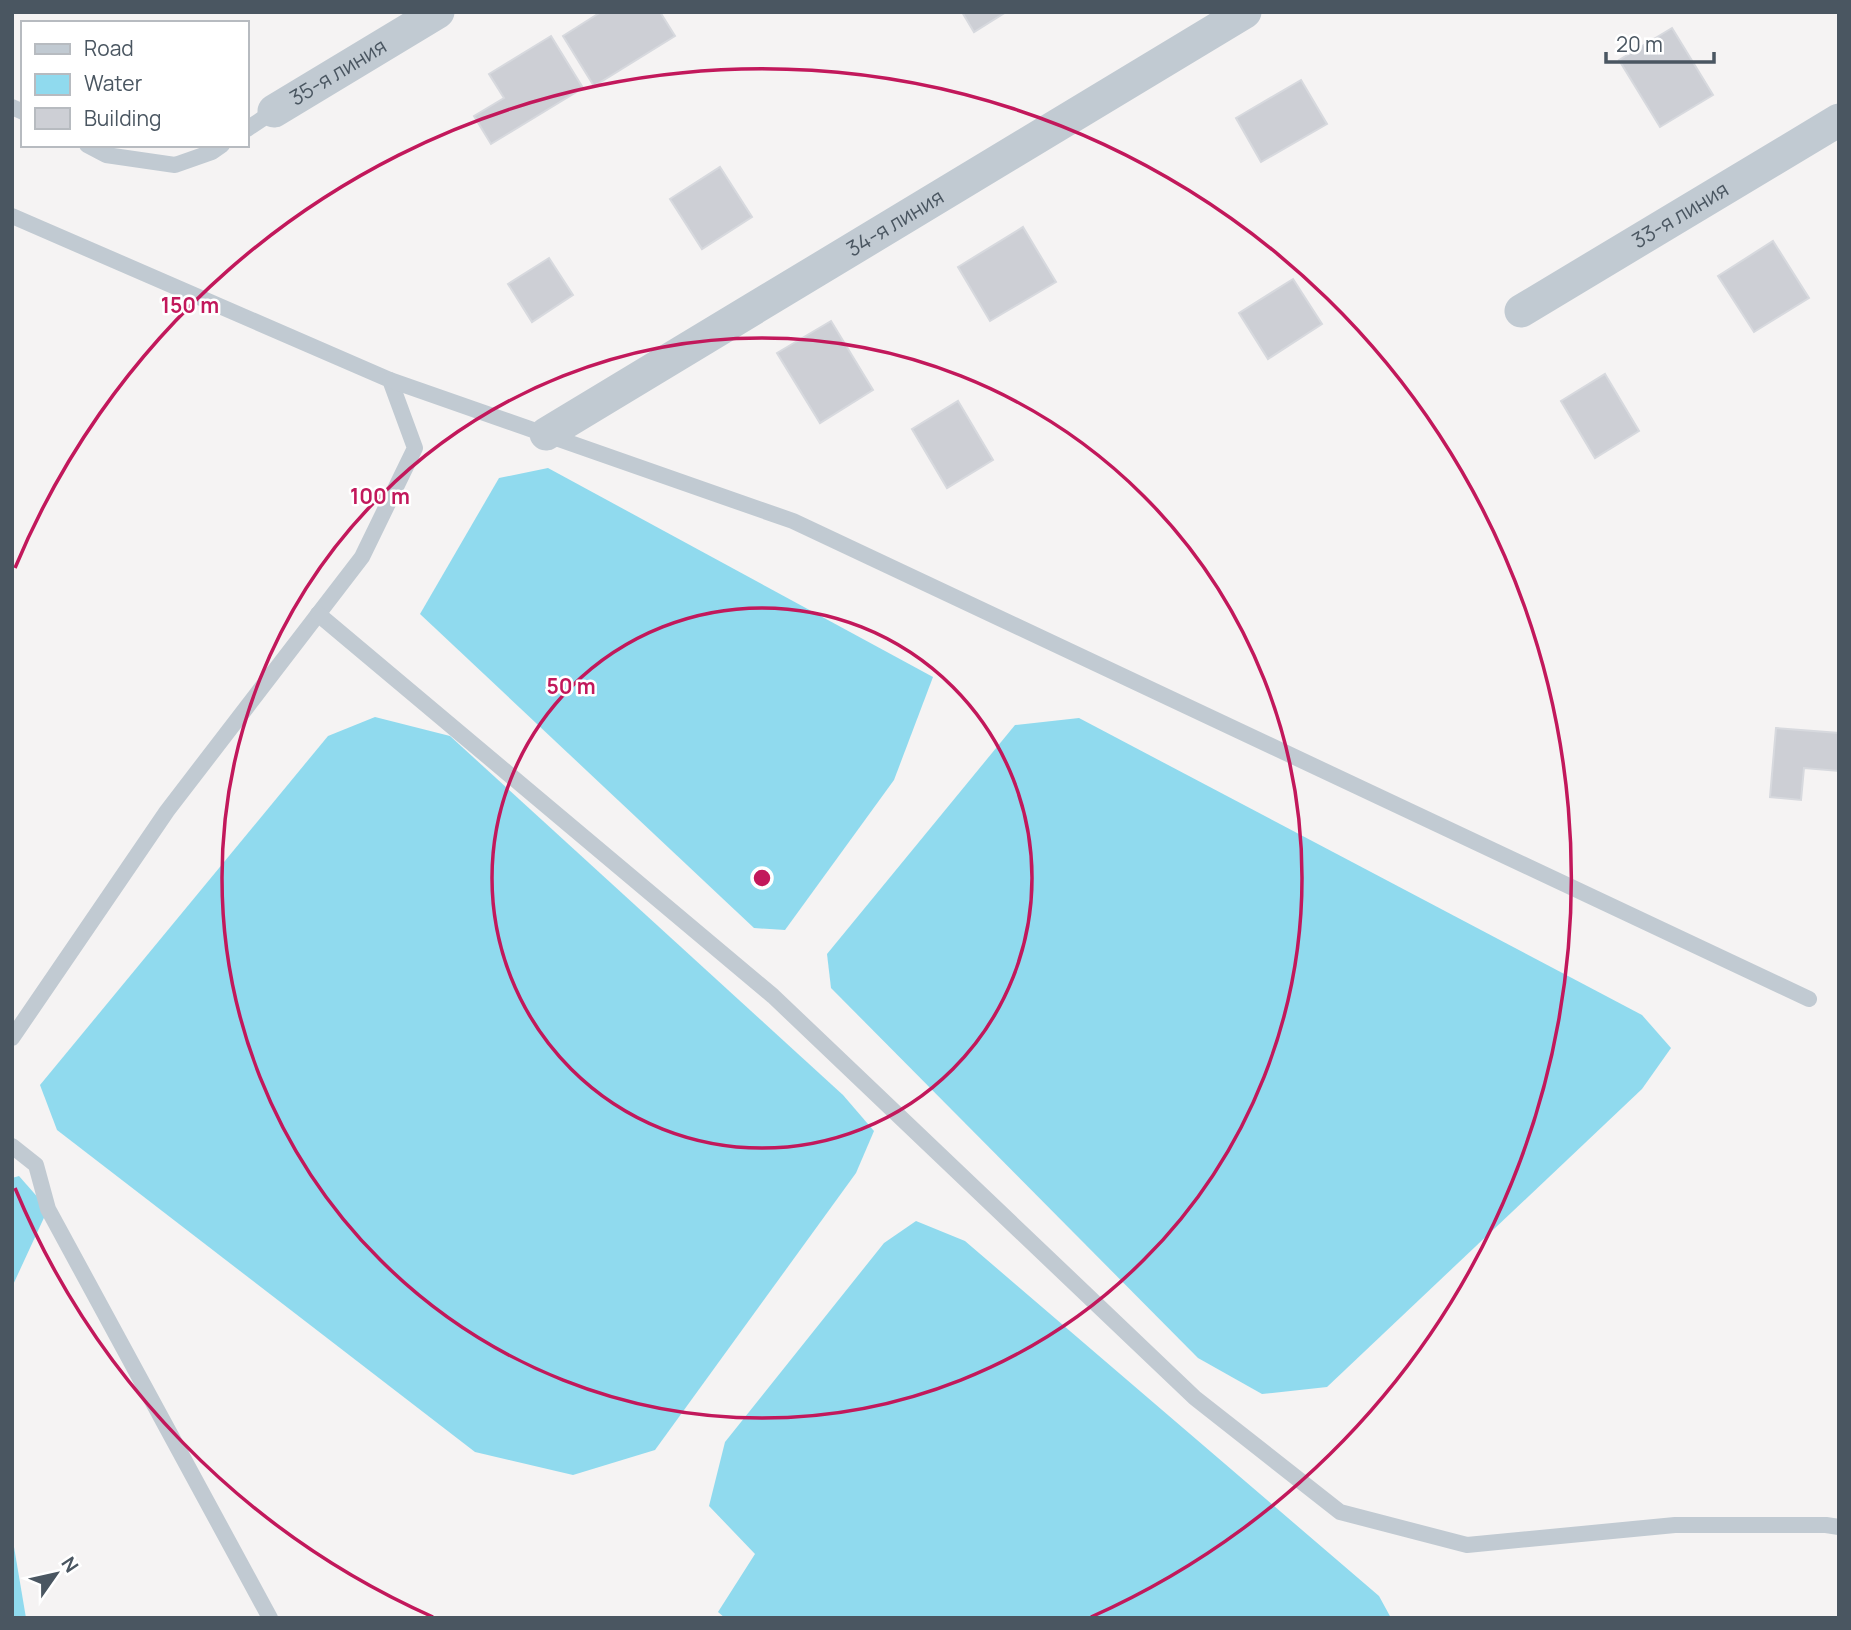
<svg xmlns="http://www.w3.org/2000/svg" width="1851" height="1630" viewBox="0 0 1851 1630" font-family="Manrope,sans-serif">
<rect width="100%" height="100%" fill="#f5f3f3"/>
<g fill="#90daee">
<path d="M548 468 933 677 894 780 785 930 754 928 420 614 499 478Z"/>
<path d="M375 717 450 736 843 1095 874 1131 856 1173 655 1450 573 1475 475 1452 57 1130 40 1085 328 736Z"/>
<path d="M1079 718 1642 1015 1671 1048 1642 1089 1327 1387 1262 1394 1198 1358 831 988 827 954 1015 725Z"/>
<path d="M19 1176 48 1209 12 1287V1178Z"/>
<path d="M916 1221 965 1241 1379 1596 1391 1618H725L718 1612 755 1554 709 1506 725 1442 884 1243Z"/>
<path d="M12 1535 26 1618H12Z"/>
</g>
<g fill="#cdcfd5" stroke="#d7d9de" stroke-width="2">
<path d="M601 12H660L675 36 594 86 563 36Z"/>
<path d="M962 12H1006L974 32Z"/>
<path d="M1672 28 1713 95 1660 127 1619 60Z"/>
<path d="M551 36 583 88 491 144 474 116 504 98 489 74Z"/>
<path d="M1301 80 1327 124 1261 162 1236 118Z"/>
<path d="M720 167 752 217 702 249 670 199Z"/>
<path d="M1023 227 1056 282 990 321 958 267Z"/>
<path d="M1773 241 1809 298 1754 332 1718 276Z"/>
<path d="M549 258 573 295 532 322 508 284Z"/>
<path d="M1293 279 1322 324 1268 359 1239 313Z"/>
<path d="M831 321 873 390 820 423 777 353Z"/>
<path d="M1605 374 1639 431 1595 458 1561 401Z"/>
<path d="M958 401 993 460 947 488 912 429Z"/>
<path d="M1776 728 1839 733V771L1804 768 1801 800 1770 797Z"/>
</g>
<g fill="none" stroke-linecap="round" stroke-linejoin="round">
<g stroke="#c1cad2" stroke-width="16">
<path d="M12 107 23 112"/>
<path d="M247 129 274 111"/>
<path d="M87 145 106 155 175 165 212 152 222 145"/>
<path d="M12 216 390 380 415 448 362 557 167 811 12 1038"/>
<path d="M390 380 793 521 1809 999"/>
<path d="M318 614 773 996 1195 1398 1340 1512 1467 1545 1675 1525H1826L1839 1527"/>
<path d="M12 1146 36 1165 48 1209 270 1618"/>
</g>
<g stroke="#c1cad2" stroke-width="33">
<path id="s1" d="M274 111 438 12"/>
<path id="s2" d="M1521 311 1839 120"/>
<path id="s3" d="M546 434 1245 12"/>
</g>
</g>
<g fill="none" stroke="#c2185b" stroke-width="3.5">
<circle cx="762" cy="878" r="270"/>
<circle cx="762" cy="878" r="540"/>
<path d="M433 1617A809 809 0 0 1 15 1188M15 568A809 809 0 1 1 1091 1617"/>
</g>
<g text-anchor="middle" stroke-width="5" stroke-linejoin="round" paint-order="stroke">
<g font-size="21" fill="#4a5661" stroke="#fff">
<text dy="7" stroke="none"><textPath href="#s1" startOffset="75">35-я линия</textPath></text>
<text dy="7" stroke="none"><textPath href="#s2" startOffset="186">33-я линия</textPath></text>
<text dy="7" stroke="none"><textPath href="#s3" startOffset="408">34-я линия</textPath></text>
</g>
</g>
<circle cx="762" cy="878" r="10" fill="#c2185b" stroke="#fff" stroke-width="3.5"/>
<g font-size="21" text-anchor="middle" font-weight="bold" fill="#c2185b" stroke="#fff" stroke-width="5" stroke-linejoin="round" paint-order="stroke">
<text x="190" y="313">150 m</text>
<text x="380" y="504">100 m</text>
<text x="571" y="694">50 m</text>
</g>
<rect width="1851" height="1630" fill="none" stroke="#4a5661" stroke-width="28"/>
<rect x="21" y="21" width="228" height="126" fill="#ffffff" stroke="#b7bbc0" stroke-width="2"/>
<rect x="35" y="44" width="35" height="10" fill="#c1cad2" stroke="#b7bbc0" stroke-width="2"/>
<text x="84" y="56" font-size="21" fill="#4a5661">Road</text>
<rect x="35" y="74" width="35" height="21" fill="#90daee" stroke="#b7bbc0" stroke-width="2"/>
<text x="84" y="91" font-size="21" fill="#4a5661">Water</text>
<rect x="35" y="108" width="35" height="21" fill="#cdcfd5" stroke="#b7bbc0" stroke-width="2"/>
<text x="84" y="126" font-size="21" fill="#4a5661">Building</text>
<g transform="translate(56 1574) rotate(56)" stroke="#ffffff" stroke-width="5" paint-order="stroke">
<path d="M0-5L12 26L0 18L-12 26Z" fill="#4a5661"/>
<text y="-10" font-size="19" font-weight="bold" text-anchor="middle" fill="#4a5661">N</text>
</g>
<path d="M1606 52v10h108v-10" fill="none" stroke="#4a5661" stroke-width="3.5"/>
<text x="1616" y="52" font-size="21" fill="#4a5661" stroke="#ffffff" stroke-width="5" paint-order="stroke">20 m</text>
</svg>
